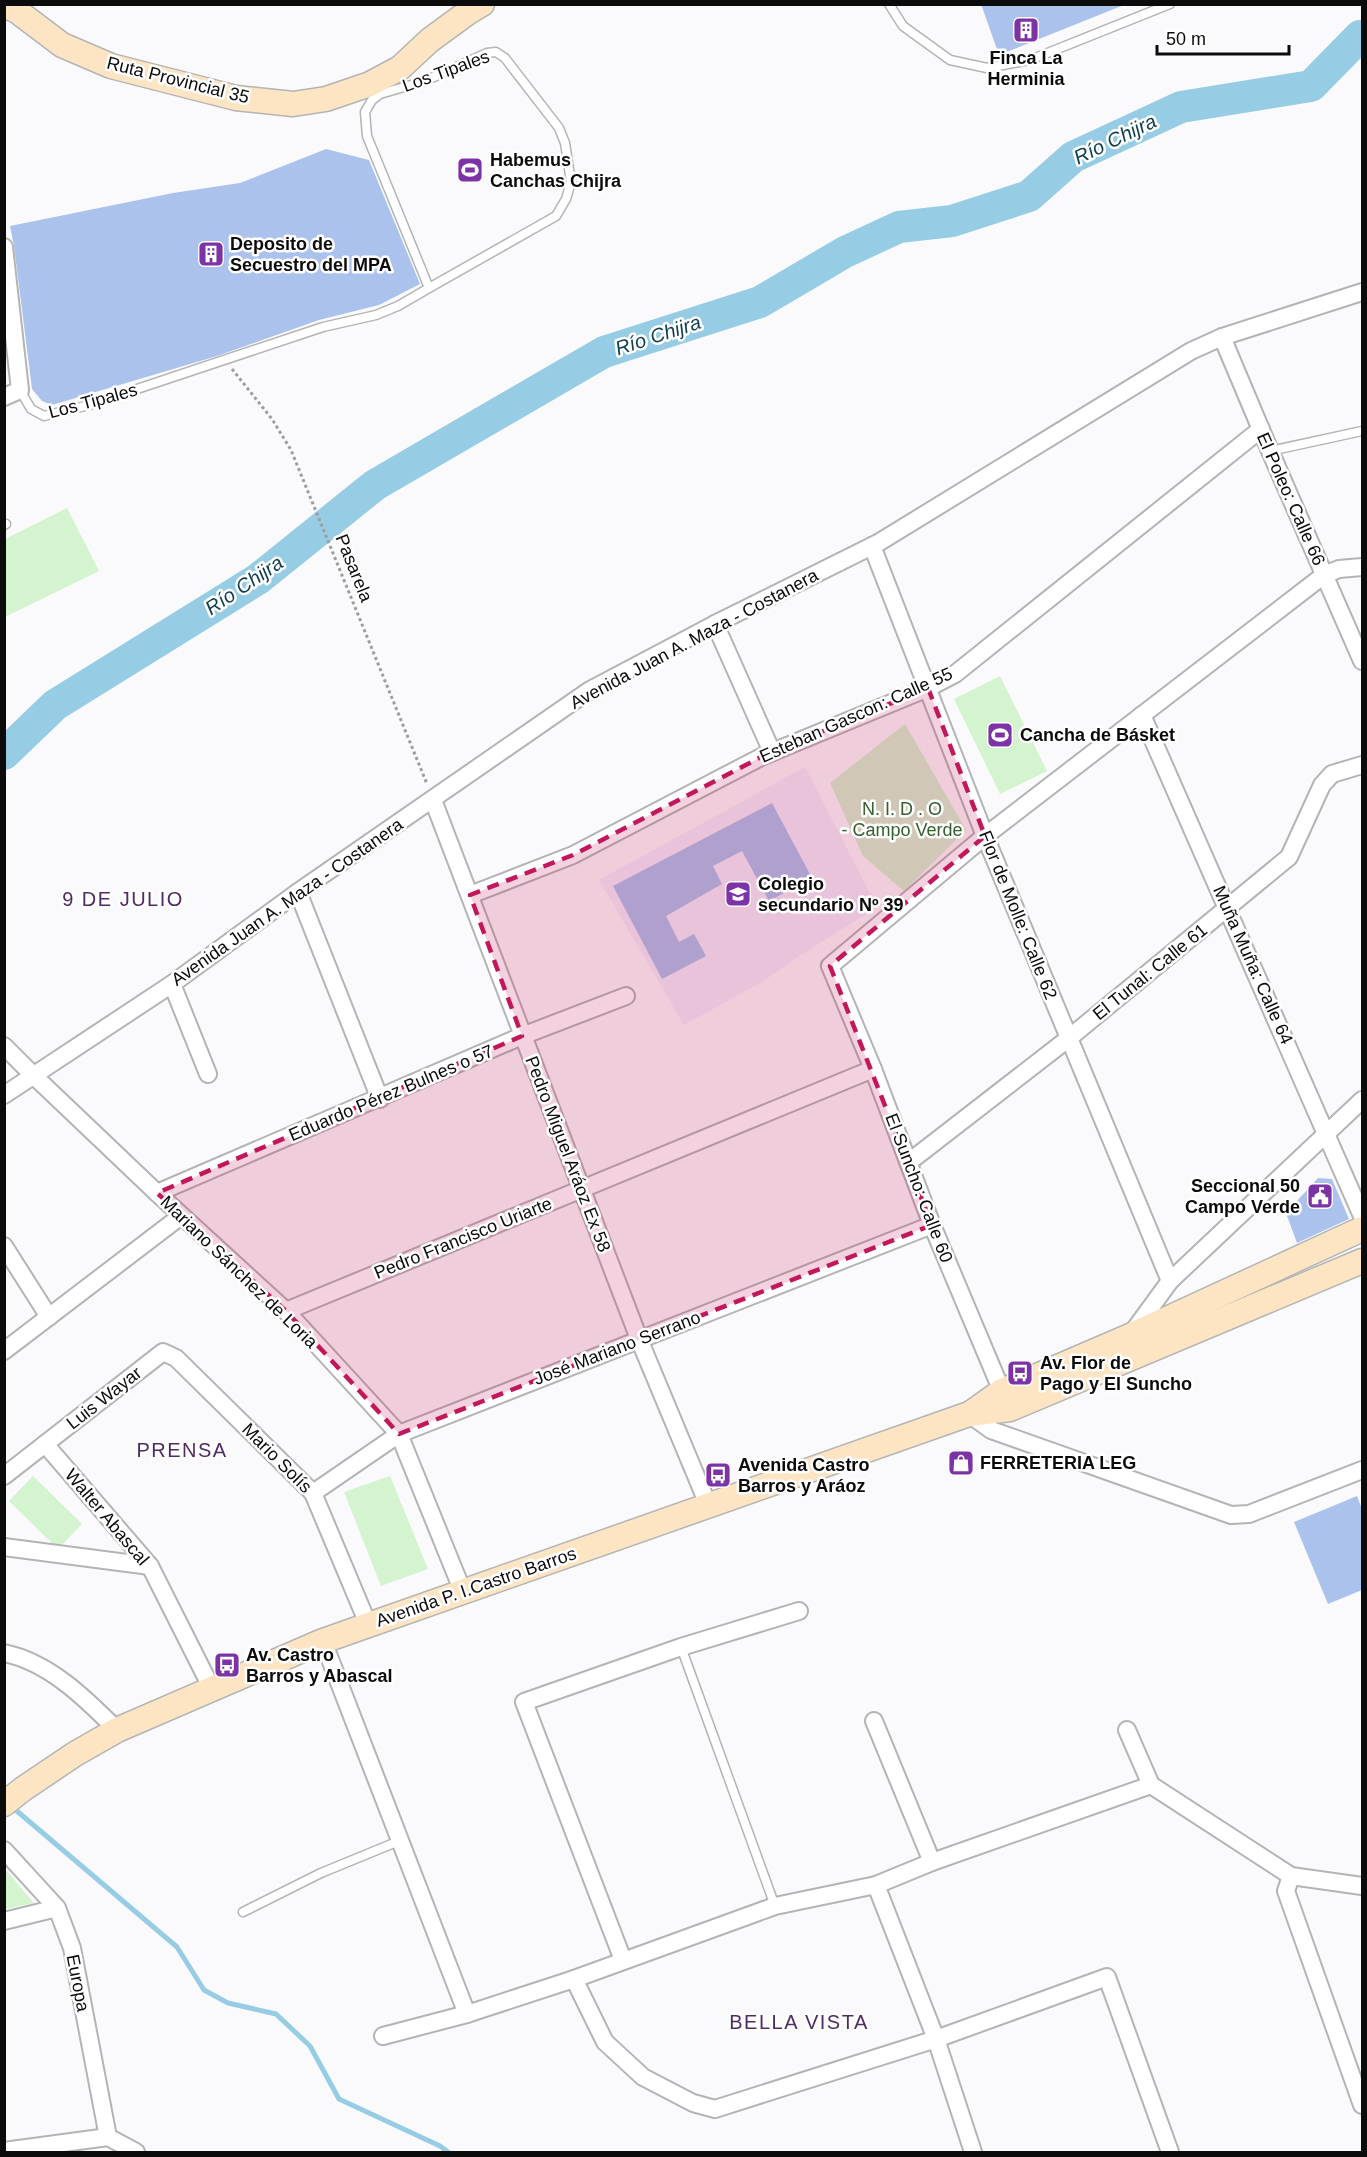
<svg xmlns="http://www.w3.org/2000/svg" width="1367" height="2157" viewBox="0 0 1367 2157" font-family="Helvetica,sans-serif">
<rect width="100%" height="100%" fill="#fafafc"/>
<path fill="#f2eefb" d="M805 767 877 907 796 958 762 982 684 1025 599 880Z"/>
<g fill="#d4f3cf">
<path d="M67 508 99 571 5 617V539Z"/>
<path d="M1000 676 1047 771 1000 794 954 699Z"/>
<path d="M905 724 966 830 904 891 863 856 830 783Z"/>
<path d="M33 1476 82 1524 58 1549 9 1501Z"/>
<path d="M390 1476 428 1569 381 1586 344 1492Z"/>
<path d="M5 1869 34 1903 5 1909Z"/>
</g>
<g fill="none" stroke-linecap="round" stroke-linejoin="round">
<path stroke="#97cde4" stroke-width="5" d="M11 1806 177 1947 204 1990 228 2003 276 2014 310 2046 339 2099 440 2146 448 2152"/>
<path stroke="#97cde4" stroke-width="32" d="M4 754 55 705 258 579 375 485 604 352 760 302 845 252 899 227 952 221 1029 196 1073 157 1181 107 1311 86 1360 36H1362"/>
</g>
<g fill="#aac2ec">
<path d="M981 4H1124V5L999 55Z"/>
<path d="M326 149 369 160 420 284 379 305 319 320 217 356 52 405 42 401 32 389 14 246 10 226 173 193 240 183Z"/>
<path d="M772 803 812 878 769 901 742 851 713 866 722 884 666 916 679 942 694 934 706 956 662 979 613 886Z"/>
<path d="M1318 1178 1332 1179 1349 1219 1297 1243 1286 1213Z"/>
<path d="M1357 1496 1362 1509V1590L1328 1604 1294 1522Z"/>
</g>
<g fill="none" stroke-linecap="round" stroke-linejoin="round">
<defs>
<g id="lane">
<path d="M889 4 903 26 950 60 987 68 1030 60 1170 4"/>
<path d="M20 390 31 409 44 416 89 405 323 327 376 315 398 306 429 288 556 216 566 199 571 182 565 143 559 128 505 58 496 52 487 53 425 81 380 94 372 100 365 112 367 136 429 288"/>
<path d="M1270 451 1362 431"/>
<path d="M4 525 6 524"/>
<path d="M681 1647 775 1906"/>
<path d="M243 1912 321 1873 399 1841"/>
</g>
<g id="street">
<path d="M4 247 20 390 4 397"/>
<path d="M1222 337 1270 451 1362 661"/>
<path d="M872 546 985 836 1170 1281"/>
<path d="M715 624 772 752"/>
<path d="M1142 715 1362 1216"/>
<path d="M433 800 639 1339 709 1507"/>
<path d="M298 892 380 1099"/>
<path d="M470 895 573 855 763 756 928 688 955 674 1261 429"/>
<path d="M172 984 208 1074"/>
<path d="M4 1046 33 1075 157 1193 286 1311 399 1434 463 1592"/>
<path d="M4 1095 172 984 298 892 590 690 715 624 878 543 1191 351 1222 337 1362 292"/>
<path d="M909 1162 1069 1038 1289 857 1322 785 1332 774 1362 765"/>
<path d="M157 1193 522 1036 626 996"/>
<path d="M4 1246 49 1317"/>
<path d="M286 1311 873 1069"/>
<path d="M1132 1333 1170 1281 1362 1100"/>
<path d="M4 1351 181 1216"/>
<path d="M1006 1401 932 1225 873 1069 830 966 985 836 1324 575 1339 569 1362 567"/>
<path d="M969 1414 991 1430 1231 1515 1249 1514 1362 1470"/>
<path d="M45 1444 150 1566 212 1689"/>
<path d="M4 1476 163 1352 176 1358 313 1493 368 1624"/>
<path d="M313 1493 399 1434 932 1225"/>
<path d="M4 1547 150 1566"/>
<path d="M323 1641 467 2014"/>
<path d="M4 1653C49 1662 86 1699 117 1730"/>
<path d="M874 1721 932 1862"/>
<path d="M1127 1730 1151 1785 1291 1876 1362 1886"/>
<path d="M4 1850 57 1908 72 1948 108 2137"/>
<path d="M1291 1876 1286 1891 1362 2105"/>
<path d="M876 1885 936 2039 973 2152"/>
<path d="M4 1921 57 1908"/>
<path d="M623 1960 524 1702 681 1647 799 1611"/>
<path d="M574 1979 605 2042 643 2077 693 2103 715 2109 936 2039 1107 1977 1170 2152"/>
<path d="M383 2036 467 2014 574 1979 775 1906 876 1885 932 1862 1151 1785"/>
<path d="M4 2151 108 2137 136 2152"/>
</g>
<g id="secondary">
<path d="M4 5 17 11 62 45 111 66 236 98 293 104 326 99 370 84 400 68 430 40 467 13 482 4"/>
<path d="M971 1413 1002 1391 1130 1336 1362 1229"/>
<path d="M4 1804 23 1789 75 1754 117 1730 323 1641 969 1414 1010 1409 1362 1261"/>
</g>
</defs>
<use href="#lane" stroke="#b3b4b5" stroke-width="11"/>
<use href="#street" stroke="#b3b4b5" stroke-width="20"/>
<use href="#secondary" stroke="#b3b4b5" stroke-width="27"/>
<path stroke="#9d9d9f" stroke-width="3" stroke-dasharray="3 3" stroke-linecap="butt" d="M232 369 272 419 291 450 427 784"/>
<use href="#lane" stroke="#fff" stroke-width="8"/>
<use href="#street" stroke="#fff" stroke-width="16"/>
<use href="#secondary" stroke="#fde5c3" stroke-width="24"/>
</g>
<path fill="#c2185b" fill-opacity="0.2" stroke="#c2185b" stroke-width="4.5" stroke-dasharray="12 8" stroke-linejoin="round" d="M928 688 985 836 830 966 932 1225 399 1434 286 1311 157 1193 522 1036 470 895 573 855 763 756Z"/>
<defs>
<symbol id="building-square" viewBox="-11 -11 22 22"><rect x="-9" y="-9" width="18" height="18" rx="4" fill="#7c33a5" stroke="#fff"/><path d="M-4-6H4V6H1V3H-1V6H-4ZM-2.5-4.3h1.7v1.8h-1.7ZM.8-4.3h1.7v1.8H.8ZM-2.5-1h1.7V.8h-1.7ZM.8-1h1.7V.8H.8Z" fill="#fff"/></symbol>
<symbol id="stadium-square" viewBox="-11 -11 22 22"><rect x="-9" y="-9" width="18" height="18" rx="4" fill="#7c33a5" stroke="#fff"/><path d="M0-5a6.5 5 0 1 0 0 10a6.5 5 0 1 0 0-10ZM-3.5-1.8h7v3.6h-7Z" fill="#fff"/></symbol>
<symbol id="school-square" viewBox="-11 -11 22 22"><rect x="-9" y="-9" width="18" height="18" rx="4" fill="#7c33a5" stroke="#fff"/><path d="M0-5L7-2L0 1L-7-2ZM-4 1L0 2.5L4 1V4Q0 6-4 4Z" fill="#fff"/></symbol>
<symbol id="civic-square" viewBox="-11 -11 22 22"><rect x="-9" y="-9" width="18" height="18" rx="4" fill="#7c33a5" stroke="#fff"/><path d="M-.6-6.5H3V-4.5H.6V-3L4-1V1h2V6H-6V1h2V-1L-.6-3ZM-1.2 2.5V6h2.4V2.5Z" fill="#fff"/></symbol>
<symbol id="bus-square" viewBox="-11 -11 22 22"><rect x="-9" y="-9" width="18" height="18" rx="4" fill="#7c33a5" stroke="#fff"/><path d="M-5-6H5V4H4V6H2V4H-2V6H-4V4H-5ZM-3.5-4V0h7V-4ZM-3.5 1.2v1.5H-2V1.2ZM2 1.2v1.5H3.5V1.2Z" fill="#fff"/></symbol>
<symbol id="shop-square" viewBox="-11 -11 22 22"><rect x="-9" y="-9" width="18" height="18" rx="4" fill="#7c33a5" stroke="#fff"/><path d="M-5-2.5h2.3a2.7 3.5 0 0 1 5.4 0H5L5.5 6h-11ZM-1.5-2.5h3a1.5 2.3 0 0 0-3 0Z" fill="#fff"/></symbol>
</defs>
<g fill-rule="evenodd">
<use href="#building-square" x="1011" y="15" width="30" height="30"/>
<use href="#stadium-square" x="455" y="155" width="30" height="30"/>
<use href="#building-square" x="196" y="239" width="30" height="30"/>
<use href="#stadium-square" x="985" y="720" width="30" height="30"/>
<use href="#school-square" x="723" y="879" width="30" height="30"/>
<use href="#civic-square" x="1305" y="1181" width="30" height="30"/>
<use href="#bus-square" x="1005" y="1358" width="30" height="30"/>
<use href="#shop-square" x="946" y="1448" width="30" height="30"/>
<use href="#bus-square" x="703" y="1460" width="30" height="30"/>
<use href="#bus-square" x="212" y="1650" width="30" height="30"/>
</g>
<g text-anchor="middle" stroke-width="5" stroke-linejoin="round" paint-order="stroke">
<g font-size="18" font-weight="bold" fill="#0b0b0c" stroke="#fff" text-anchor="start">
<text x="1026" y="64" text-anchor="middle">Finca La<tspan x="1026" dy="21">Herminia</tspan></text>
<text x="490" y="166">Habemus<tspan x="490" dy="21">Canchas Chijra</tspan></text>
<text x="230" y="250">Deposito de<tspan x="230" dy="21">Secuestro del MPA</tspan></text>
<text x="1020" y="741">Cancha de Básket</text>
<text x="758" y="890">Colegio<tspan x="758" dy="21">secundario Nº 39</tspan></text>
<text x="1300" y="1192" text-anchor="end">Seccional 50<tspan x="1300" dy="21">Campo Verde</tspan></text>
<text x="1040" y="1369">Av. Flor de<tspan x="1040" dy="21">Pago y El Suncho</tspan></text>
<text x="980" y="1469">FERRETERIA LEG</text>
<text x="738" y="1471">Avenida Castro<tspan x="738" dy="21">Barros y Aráoz</tspan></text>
<text x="246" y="1661">Av. Castro<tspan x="246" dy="21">Barros y Abascal</tspan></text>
</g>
<g font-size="18" fill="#0b0b0c" stroke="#fff">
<text transform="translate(446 71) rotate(-20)" y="6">Los Tipales</text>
<text transform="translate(178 80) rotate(14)" y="6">Ruta Provincial 35</text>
<text transform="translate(93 401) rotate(-15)" y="6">Los Tipales</text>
<text transform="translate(1291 499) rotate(66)" y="6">El Poleo: Calle 66</text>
<text transform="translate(354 568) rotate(68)" y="6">Pasarela</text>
<text transform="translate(694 639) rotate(-28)" y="6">Avenida Juan A. Maza - Costanera</text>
<text transform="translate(856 715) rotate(-24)" y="6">Esteban Gascon: Calle 55</text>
<text transform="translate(287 902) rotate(-35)" y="6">Avenida Juan A. Maza - Costanera</text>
<text transform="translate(1018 915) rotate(68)" y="6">Flor de Molle: Calle 62</text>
<text transform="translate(1253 965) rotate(66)" y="6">Muña Muña: Calle 64</text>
<text transform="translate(1150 972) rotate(-39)" y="6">El Tunal: Calle 61</text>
<text transform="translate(391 1093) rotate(-23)" y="6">Eduardo Pérez Bulnes o 57</text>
<text transform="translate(568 1154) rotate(69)" y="6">Pedro Miguel Aráoz Ex 58</text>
<text transform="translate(919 1188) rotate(69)" y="6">El Suncho: Calle 60</text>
<text transform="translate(463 1238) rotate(-22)" y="6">Pedro Francisco Uriarte</text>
<text transform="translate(239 1272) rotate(44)" y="6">Mariano Sánchez de Loria</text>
<text transform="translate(617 1348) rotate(-21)" y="6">José Mariano Serrano</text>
<text transform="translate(104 1398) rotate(-38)" y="6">Luis Wayar</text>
<text transform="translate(277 1458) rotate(45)" y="6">Mario Solís</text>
<text transform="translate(107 1517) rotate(50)" y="6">Walter Abascal</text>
<text transform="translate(476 1587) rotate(-19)" y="6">Avenida P. I.Castro Barros</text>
<text transform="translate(78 1983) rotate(79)" y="6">Europa</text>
</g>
<g font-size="18" fill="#33602c" stroke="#fff">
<text x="902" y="815">N. I. D . O<tspan x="902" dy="21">- Campo Verde</tspan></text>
</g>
<g font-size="20" font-style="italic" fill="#0f3e4f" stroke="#fff">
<text transform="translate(1115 139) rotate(-26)" y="7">Río Chijra</text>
<text transform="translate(658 335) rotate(-18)" y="7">Río Chijra</text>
<text transform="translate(244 585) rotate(-34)" y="7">Río Chijra</text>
</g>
<g font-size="20" letter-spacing="1.5" fill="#4e2b64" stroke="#fff">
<text x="123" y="906">9 DE JULIO</text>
<text x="182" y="1457">PRENSA</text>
<text x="799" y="2029">BELLA VISTA</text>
</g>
</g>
<rect width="1367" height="2157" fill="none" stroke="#0b0b0c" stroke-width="12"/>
<path d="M1157 45v9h132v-9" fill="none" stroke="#0b0b0c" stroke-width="3"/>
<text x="1166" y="45" font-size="18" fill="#0b0b0c" stroke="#ffffff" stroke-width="4.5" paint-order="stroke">50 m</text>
</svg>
